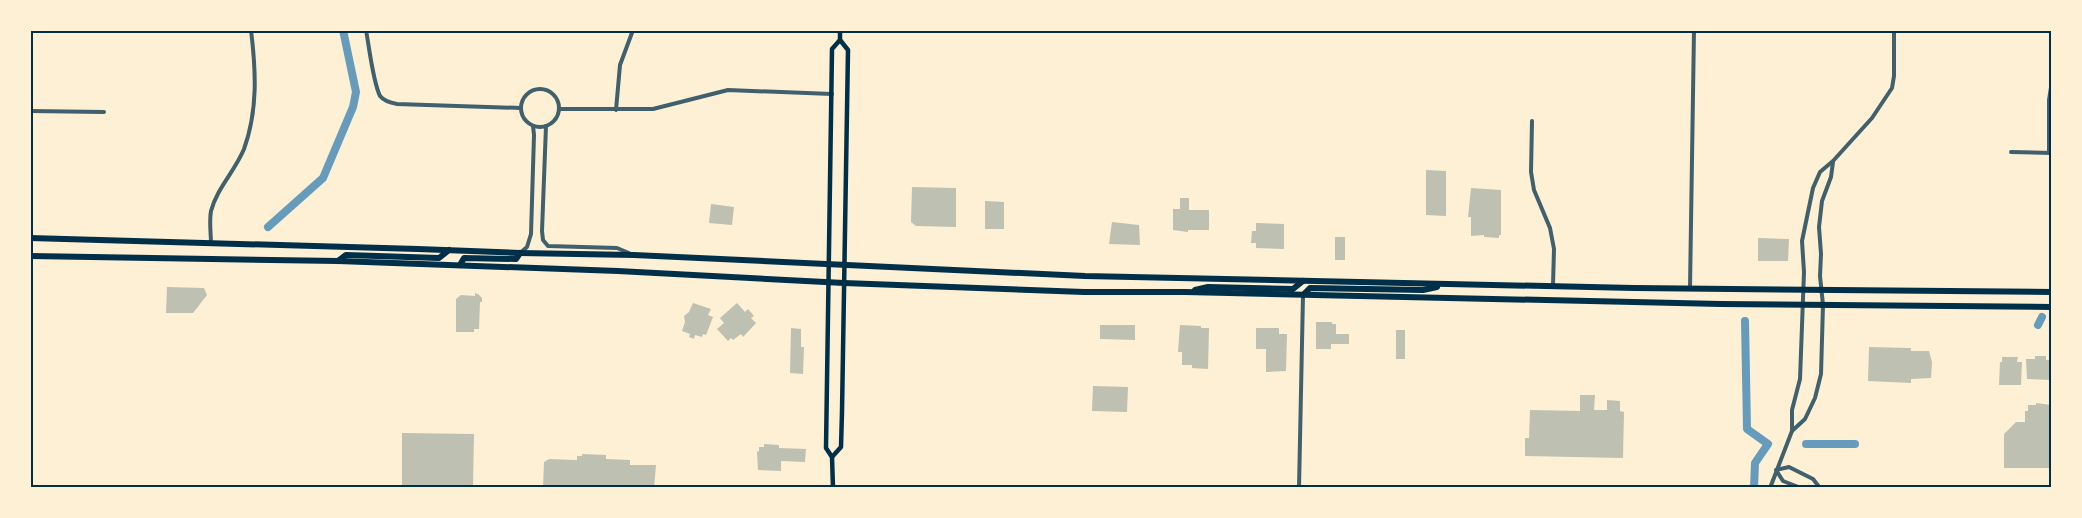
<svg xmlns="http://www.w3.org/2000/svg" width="2082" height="518" viewBox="0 0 2082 518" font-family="'Nunito Sans',sans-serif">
<rect width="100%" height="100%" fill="#fdf0d5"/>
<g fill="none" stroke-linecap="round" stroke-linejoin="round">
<g stroke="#669bbc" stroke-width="8">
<path d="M268 227 323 178 353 107 356 92 343 30"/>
<path d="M1745 321 1747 429 1768 444 1755 463 1754 488"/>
<path d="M2038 325 2042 317"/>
<path d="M1806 444H1855"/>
</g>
</g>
<g fill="#bec0b2">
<path d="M1426 170 1446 171V216L1426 215Z"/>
<path d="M912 187 956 188V227L916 226 911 222Z"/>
<path d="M1471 188 1501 190V235H1499V238L1484 237V235L1471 236V217H1468Z"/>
<path d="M1180 198H1189V210H1209V230H1188V232L1173 230V209H1180Z"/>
<path d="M985 201 1004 202V229H985Z"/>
<path d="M711 204 734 207 732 225 709 223Z"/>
<path d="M1112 222 1139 225 1140 245 1109 244Z"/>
<path d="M1256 223 1284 224V249L1256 248V243H1251L1252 231H1256Z"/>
<rect x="1335" y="237" width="10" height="23"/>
<path d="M1758 238 1789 239 1788 261H1758Z"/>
<path d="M167 287 204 288 207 295 193 313H166Z"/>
<path d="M475 293 478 294 482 298V302H480L479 329H474V332H456V299L461 295 475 296Z"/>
<path d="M693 303 711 309 708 315 713 317 706 335 703 334 702 337 695 335 694 339 689 337 690 334 682 331 685 322 684 316 689 312Z"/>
<path d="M737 303 745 312 748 309 754 316 751 318 756 323 743 337 741 334 733 340 731 338 728 341 717 329 724 323 720 318Z"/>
<path d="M1316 322H1332V324H1336V334H1349V344H1331V349H1316Z"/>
<path d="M1100 325H1135V340L1100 339Z"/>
<path d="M1180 325 1201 326V328H1209L1208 369 1192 368V365H1182V352H1178Z"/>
<path d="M791 328 801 329V347H804L803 374 790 373Z"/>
<path d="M1256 328H1279V334H1287L1286 371 1266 372V349H1256Z"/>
<rect x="1396" y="330" width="9" height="29"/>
<path d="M1869 347 1911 348V351H1929L1932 362 1931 378 1911 379V383L1868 381Z"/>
<path d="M2035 356H2046V360H2051L2052 380 2027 379 2026 359H2035Z"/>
<path d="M2002 357H2018L2017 362H2022L2021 385H1999L2000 362H2002Z"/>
<path d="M1093 386 1128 387 1127 412 1092 411Z"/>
<path d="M1580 395H1595L1594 410H1607V400L1620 401V411L1624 412 1623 458 1525 456V438H1529L1530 410 1580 411Z"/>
<path d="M2036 403 2051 405 2050 442H2052V468H2004V434L2016 422H2025V411H2028V405H2036Z"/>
<path d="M402 433 474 434 473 488H402Z"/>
<path d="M764 444 779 445V448L806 449 805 462 781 461V471L758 470 757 451 759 452V447H764Z"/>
<path d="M582 454 606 455V459L630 460V465H656L654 488H543L544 462 549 459 577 460V456H582Z"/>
</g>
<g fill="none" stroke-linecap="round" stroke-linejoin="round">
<g stroke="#3f606c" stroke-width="4">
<path d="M366 30C369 46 373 82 380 96 384 101 391 103 397 104L521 108"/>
<circle cx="540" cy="108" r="19"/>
<path d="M559 109H653L728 90 832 94"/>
<path d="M616 110 620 65 633 30"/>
<path d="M30 111 104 112"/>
<path d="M1532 121 1531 172 1534 190 1550 228 1554 249 1553 285"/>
<path d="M546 126 542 231 543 240 548 246 617 248 629 253"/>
<path d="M2011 152 2052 153"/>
<path d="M2049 153V100L2052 81"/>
<path d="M211 244C211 233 209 221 211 211 217 188 235 171 244 149 258 110 256 71 251 30"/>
<path d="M520 253 527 247 531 234 534 135 533 126"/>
<path d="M1690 288 1694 30"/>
<path d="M1792 431 1805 419 1815 398 1821 374 1823 305 1820 276 1821 254 1819 227 1822 201 1831 177 1833 162"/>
<path d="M1299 488 1303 295"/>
<path d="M1770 488 1792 431V410L1800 379 1804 272 1802 241 1813 188 1820 172 1833 161 1872 118 1892 88 1894 76V30"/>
<path d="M1801 488 1783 481 1776 470 1789 467 1813 479 1820 488"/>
</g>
<g stroke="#003049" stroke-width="4.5">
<path d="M832 457 841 447 842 412 848 50 840 40V30"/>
<path d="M833 488 832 457 826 448 832 49 840 40"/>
</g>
<g stroke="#003049" stroke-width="6">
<path d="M30 238 418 249 520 253 634 255 1085 276 1634 288 2052 292"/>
<path d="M30 256 338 261 618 271 844 283 1084 292H1185L1721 304 2052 307"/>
<path d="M338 261 346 255 439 258 449 250"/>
<path d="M460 265 464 258 516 259 520 253"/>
<path d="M1195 290 1208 287 1293 289 1303 281"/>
<path d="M1303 295 1310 288 1423 290 1437 287"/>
</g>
</g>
<rect width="2082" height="518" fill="none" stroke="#fdf0d5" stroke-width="63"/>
<rect x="32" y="32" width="2018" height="454" fill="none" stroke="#003049" stroke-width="2"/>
</svg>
